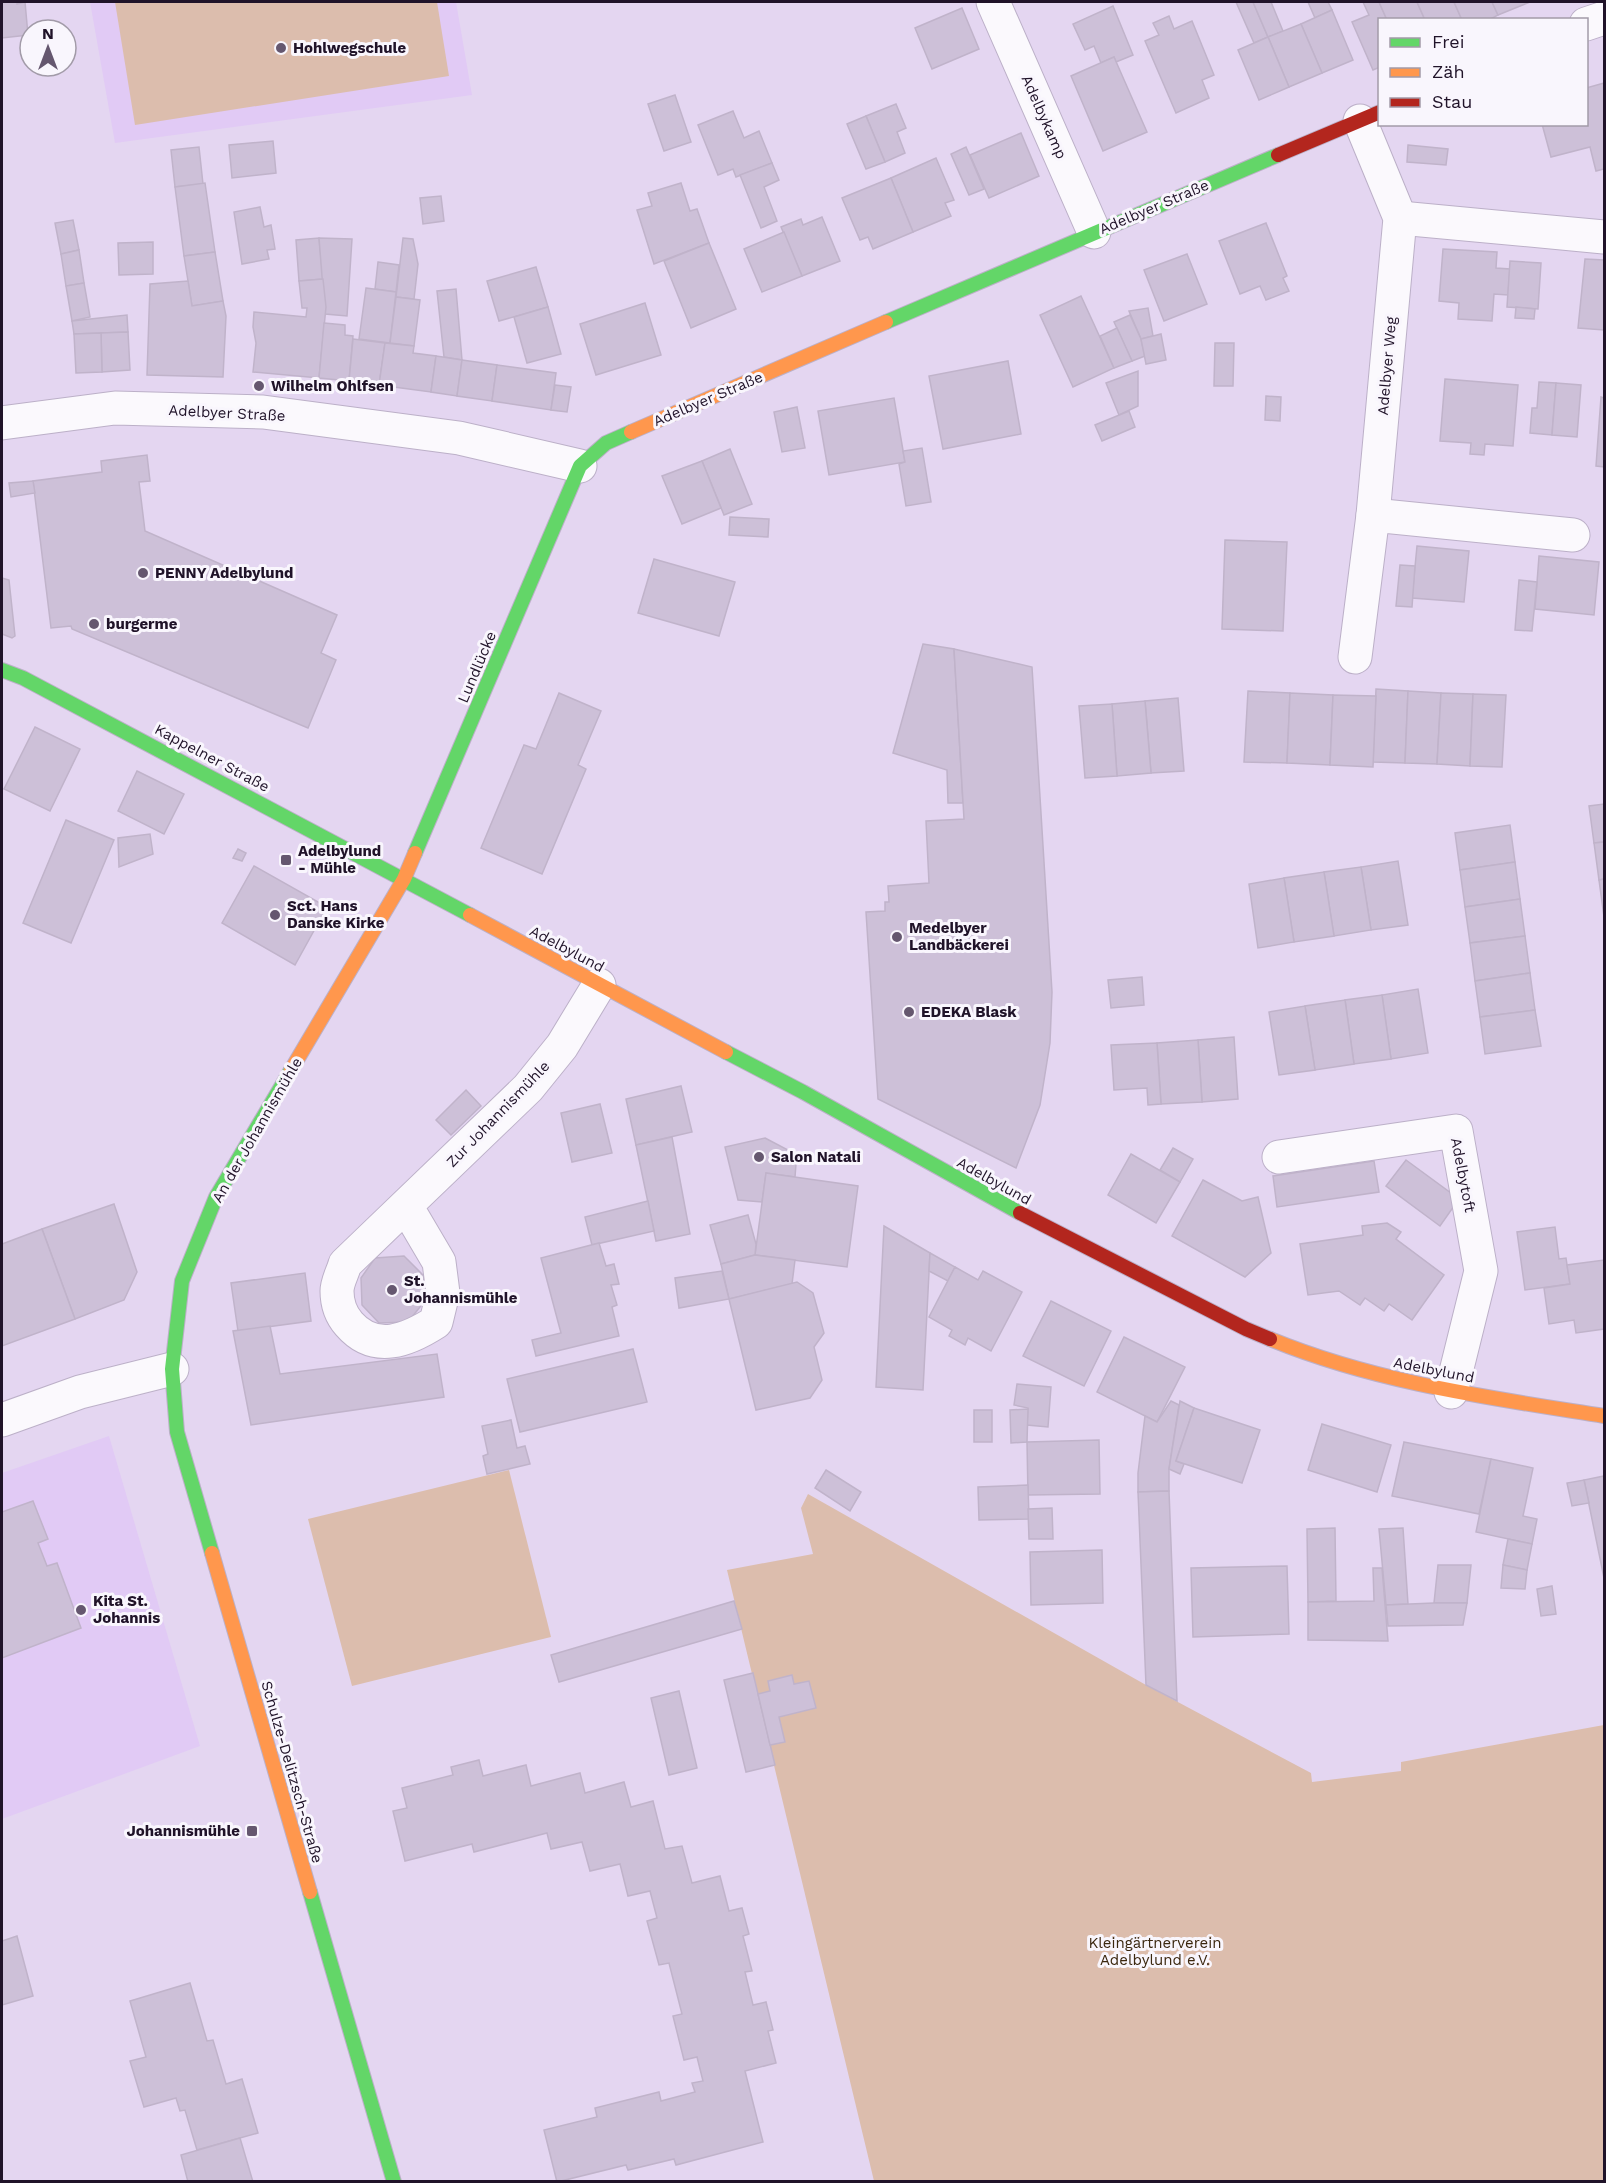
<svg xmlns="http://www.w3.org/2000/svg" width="1606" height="2183" viewBox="0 0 1606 2183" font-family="'Work Sans',sans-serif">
<rect width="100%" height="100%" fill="#e4d6f1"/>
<g fill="#e1caf5">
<path d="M90 2H456L472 95 115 143Z"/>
<path d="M109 1436 200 1746 2 1819V1473Z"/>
</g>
<g fill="#dcbdad">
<path d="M115 2H437L449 76 135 125Z"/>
<path d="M509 1470 551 1637 352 1686 308 1519Z"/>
<path d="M808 1494 1146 1685 1311 1773 1312 1782 1401 1771V1762L1604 1725V2181H874L727 1570 813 1554 801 1508Z"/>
</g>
<g fill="#cdc0d8" stroke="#c0b3ca" stroke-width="1.5">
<path d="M2 2H17V4L25 2 28 35 2 38Z"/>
<path d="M1236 2H1253L1268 37 1254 43Z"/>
<path d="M1253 2H1271L1283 31 1268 37Z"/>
<path d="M1308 2H1328L1332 10 1315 18Z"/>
<path d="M1363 2H1379L1387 20H1380V67L1373 70 1352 22 1369 15Z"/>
<path d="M1379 2H1417L1425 20H1387Z"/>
<path d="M1417 2H1454L1462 20H1425Z"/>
<path d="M1454 2H1492L1498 15 1489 20H1462Z"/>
<path d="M1492 2H1530L1498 15Z"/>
<path d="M1113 6 1133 55 1116 62 1114 57 1101 63 1094 46 1085 50 1073 24Z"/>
<path d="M962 8 979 49 932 69 915 28Z"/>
<path d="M1332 10 1353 60 1322 73 1301 24Z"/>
<path d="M1169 16 1174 29 1192 21 1214 75 1202 80 1209 98 1176 113 1145 41 1159 35 1153 23Z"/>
<path d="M1301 24 1322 73 1289 87 1268 37Z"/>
<path d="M1268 37 1289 87 1259 100 1238 50Z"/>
<path d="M1114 57 1147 132 1103 151 1071 76Z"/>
<path d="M1604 83V169L1596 171 1590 147 1551 157 1542 124H1586V88Z"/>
<path d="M675 95 691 142 664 151 648 104Z"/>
<path d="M896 104 906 128 897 132 905 153 885 162 866 116Z"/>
<path d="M733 111 744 138 759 131 772 163 736 177 733 169 718 175 698 125Z"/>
<path d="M866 116 885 162 866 169 847 124Z"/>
<path d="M1021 133 1039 176 989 198 970 155Z"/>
<path d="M273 141 276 173 232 178 229 145Z"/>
<path d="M1408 145 1448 149 1446 165 1407 162Z"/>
<path d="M199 147 203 184 175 187 171 150Z"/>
<path d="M966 147 984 189 969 195 951 154Z"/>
<path d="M936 158 954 200 945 203 951 216 913 232 891 178Z"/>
<path d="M772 163 779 180 764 187 777 221 761 228 740 175Z"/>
<path d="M891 178 913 232 873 249 868 237 860 240 842 198Z"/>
<path d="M205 183 215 252 184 256 175 187Z"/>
<path d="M681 183 690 211 697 209 709 243 654 264 637 210 652 206 648 193Z"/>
<path d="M441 196 444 221 423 224 420 198Z"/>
<path d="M260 207 264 227 271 225 275 249 267 250 269 259 242 264 234 212Z"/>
<path d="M822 217 840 261 802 276 781 227 801 219 803 225Z"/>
<path d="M73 220 79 250 61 254 55 223Z"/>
<path d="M1266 223 1287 276 1283 278 1289 291 1266 300 1260 286 1240 294 1219 241Z"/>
<path d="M784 232 802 276 762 292 744 249Z"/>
<path d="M319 238 323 279 299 281 296 240Z"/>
<path d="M319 238 352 239 347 316 325 314Z"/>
<path d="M403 238 413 239 418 264 414 299 396 297Z"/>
<path d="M153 242V274L119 275 118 243Z"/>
<path d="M709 243 736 309 691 328 664 261Z"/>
<path d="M1443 249 1497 252 1496 268 1510 269 1508 295 1494 294 1492 321 1458 319 1459 303 1439 301Z"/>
<path d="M79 250 84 283 66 286 61 254Z"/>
<path d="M215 252 223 301 192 306 184 256Z"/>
<path d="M1187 254 1207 304 1164 321 1144 270Z"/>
<path d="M1585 259 1604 260V330L1578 328Z"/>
<path d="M1510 261 1541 263 1538 309 1507 307Z"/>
<path d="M378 262 399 265 396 292 375 289Z"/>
<path d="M536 267 548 307 499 321 487 281Z"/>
<path d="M323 279 326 307 319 378 253 372 256 343 253 327 254 312 306 317 307 308H302L299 281Z"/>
<path d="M188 281 192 306 223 301 226 316 223 377 147 375 150 284Z"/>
<path d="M84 283 90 317 72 321 66 286Z"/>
<path d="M366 288 396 292 390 343 359 339Z"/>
<path d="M456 289 462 360 444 357 437 291Z"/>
<path d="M1081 296 1114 368 1073 387 1040 315Z"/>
<path d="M396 297 420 300 414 346 390 343Z"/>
<path d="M645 303 661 355 596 375 580 324Z"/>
<path d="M548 307 561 354 527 363 514 317Z"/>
<path d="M1516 307 1535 309 1534 319 1515 318Z"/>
<path d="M1148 308 1153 336 1141 339 1129 311Z"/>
<path d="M127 315 128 332 74 334 72 321Z"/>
<path d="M1130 315 1141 339 1145 356 1132 361 1114 322Z"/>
<path d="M324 323 345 325V335L353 336 349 381 319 378Z"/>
<path d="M1117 328 1132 361 1114 368 1100 336Z"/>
<path d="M128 332 130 370 102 372 101 333Z"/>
<path d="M101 333 102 372 76 373 74 334Z"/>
<path d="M1161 334 1166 360 1146 364 1141 339Z"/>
<path d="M353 339 385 343 379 385 349 381Z"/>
<path d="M385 343 414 346 413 353 436 356 431 392 379 385Z"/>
<path d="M1215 343H1234L1233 386H1214Z"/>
<path d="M436 356 462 360 457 396 431 392Z"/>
<path d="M462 360 497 365 492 401 457 396Z"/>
<path d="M1008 361 1021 434 943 449 929 376Z"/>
<path d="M497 365 556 373 551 410 492 401Z"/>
<path d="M1138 371V406L1119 415 1106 383Z"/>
<path d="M1445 379 1518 385 1513 446 1485 444 1484 455 1470 454 1471 443 1440 441Z"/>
<path d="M1539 382 1556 383 1552 435 1530 433 1532 408H1537Z"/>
<path d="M1556 383 1581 385 1577 437 1552 435Z"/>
<path d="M555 385 571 387 567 412 551 410Z"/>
<path d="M1266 396 1281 397 1280 421 1265 420Z"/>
<path d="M1601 397 1604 398V467L1596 466Z"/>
<path d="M894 398 905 462 829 475 818 411Z"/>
<path d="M797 407 805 448 782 452 774 412Z"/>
<path d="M1129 411 1135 427 1102 441 1095 425Z"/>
<path d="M922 448 931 502 906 506 899 464 905 462 903 451Z"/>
<path d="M730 449 752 504 724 515 702 461Z"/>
<path d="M147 455 150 481 139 482 145 531 337 615 321 653 336 660 308 728 72 629 71 626 51 628 33 481 102 472 101 461Z"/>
<path d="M702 461 721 508 682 524 662 476Z"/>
<path d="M33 481 35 493 11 497 9 483Z"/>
<path d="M730 517 769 519 768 537 729 535Z"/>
<path d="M1225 540 1287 542 1283 631 1222 629Z"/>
<path d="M1417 546 1469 551 1464 602 1412 598Z"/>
<path d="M1539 556 1599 562 1594 615 1535 609Z"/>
<path d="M654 559 735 582 719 636 638 613Z"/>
<path d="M1400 565 1415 566 1412 607 1396 606Z"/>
<path d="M2 578 9 580 15 636 12 638 2 634Z"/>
<path d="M1519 580 1537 582 1532 631 1515 630Z"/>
<path d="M923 644 954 649 963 803H948L947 770 893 753Z"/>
<path d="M954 649 1032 667 1052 992 1050 1043 1040 1105 1016 1168 878 1099 866 912 885 911V902H889L888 886 929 883 926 821 964 819Z"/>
<path d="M1376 689 1408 691 1405 763 1373 762Z"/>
<path d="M1248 691 1290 693 1287 763 1244 762Z"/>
<path d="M1408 691 1441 693 1437 764 1405 763Z"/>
<path d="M559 693 601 711 578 765 586 769 542 874 481 848 524 745 536 749Z"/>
<path d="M1290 693 1333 695 1330 765 1287 763Z"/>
<path d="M1441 693 1473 694 1470 766 1437 764Z"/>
<path d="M1473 694 1506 695 1502 767 1470 766Z"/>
<path d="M1333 695 1376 696 1373 767 1330 765Z"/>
<path d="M1178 698 1184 771 1151 773 1145 701Z"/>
<path d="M1145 701 1151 773 1117 776 1112 704Z"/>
<path d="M1112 704 1117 776 1085 778 1079 706Z"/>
<path d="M35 727 80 749 50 811 4 789Z"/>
<path d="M137 771 184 794 164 834 118 811Z"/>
<path d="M1604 804V842L1594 843 1589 806Z"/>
<path d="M66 820 114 840 71 943 23 923Z"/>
<path d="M1510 825 1515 862 1460 870 1455 833Z"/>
<path d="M150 834 153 854 119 867 118 838Z"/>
<path d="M1604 842V879L1599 880 1594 843Z"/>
<path d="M238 849 246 853 242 861 233 858Z"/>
<path d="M1398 861 1408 925 1371 930 1361 867Z"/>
<path d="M1515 862 1520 899 1465 907 1460 870Z"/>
<path d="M254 866 327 907 295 965 222 923Z"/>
<path d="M1361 867 1371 930 1334 936 1324 872Z"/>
<path d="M1324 872 1334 936 1294 942 1284 878Z"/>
<path d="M1284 878 1294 942 1258 948 1249 884Z"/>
<path d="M1604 879V917L1599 880Z"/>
<path d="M1520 899 1525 936 1470 943 1465 907Z"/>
<path d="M1525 936 1530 973 1475 981 1470 943Z"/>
<path d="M1530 973 1535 1010 1480 1017 1475 981Z"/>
<path d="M1142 977 1144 1005 1111 1008 1108 980Z"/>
<path d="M1418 989 1428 1053 1391 1059 1382 995Z"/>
<path d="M1382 995 1391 1059 1354 1064 1345 1000Z"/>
<path d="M1345 1000 1354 1064 1315 1070 1305 1006Z"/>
<path d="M1305 1006 1315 1070 1279 1075 1269 1012Z"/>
<path d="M1535 1010 1541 1046 1485 1054 1480 1017Z"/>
<path d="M1234 1037 1238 1099 1202 1102 1198 1040Z"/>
<path d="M1198 1040 1202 1102 1161 1104 1157 1043Z"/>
<path d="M1157 1043 1161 1104 1148 1105 1147 1088 1114 1090 1111 1045Z"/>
<path d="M681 1086 692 1132 636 1145 626 1099Z"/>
<path d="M466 1090 481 1106 451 1135 436 1120Z"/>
<path d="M600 1104 612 1153 572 1162 561 1113Z"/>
<path d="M672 1137 690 1234 656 1241 636 1145Z"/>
<path d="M765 1138 788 1150 796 1164 795 1177 766 1173 762 1202 738 1200 725 1147Z"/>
<path d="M1173 1148 1193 1159 1180 1182 1160 1170Z"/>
<path d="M1131 1154 1180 1182 1156 1223 1108 1195Z"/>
<path d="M1406 1160 1459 1199 1440 1226 1386 1186Z"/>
<path d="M1374 1161 1379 1192 1277 1207 1273 1176Z"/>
<path d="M766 1173 858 1186 847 1267 755 1255Z"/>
<path d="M1203 1180 1242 1201 1258 1197 1271 1253 1245 1277 1172 1236Z"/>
<path d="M648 1201 654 1231 592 1245 585 1217Z"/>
<path d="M114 1204 137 1272 124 1300 75 1319 42 1229Z"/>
<path d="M748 1215 756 1244 755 1255 721 1264 710 1225Z"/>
<path d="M1387 1223 1401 1232 1396 1239 1444 1275 1412 1320 1389 1304 1384 1311 1365 1298 1360 1305 1339 1291 1308 1295 1300 1244 1363 1235 1362 1226Z"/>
<path d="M884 1226 930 1253 923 1390 876 1387Z"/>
<path d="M1555 1227 1559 1259 1566 1258 1570 1284 1525 1290 1517 1232Z"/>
<path d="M42 1229 75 1319 2 1346V1244Z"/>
<path d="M599 1243 606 1266 614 1264 619 1284 611 1285 617 1305 612 1307 619 1336 536 1356 532 1340 561 1333 541 1258Z"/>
<path d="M930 1253 955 1267 948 1281 929 1271Z"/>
<path d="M755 1255 795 1260 792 1284 729 1299 721 1264Z"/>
<path d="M404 1256 423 1275 424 1302 408 1322 379 1323 362 1305 361 1278 375 1258Z"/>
<path d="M1604 1260V1329L1576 1333 1574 1320 1549 1324 1544 1288 1570 1284 1567 1265Z"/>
<path d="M955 1267 978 1280 983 1271 1022 1292 991 1351 968 1338 965 1345 949 1336 952 1330 929 1317Z"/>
<path d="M722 1271 729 1299 679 1308 675 1278Z"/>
<path d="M305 1273 311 1321 238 1331 231 1283Z"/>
<path d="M797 1282 813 1293 824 1333 814 1347 822 1380 810 1398 756 1410 729 1299Z"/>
<path d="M1051 1301 1111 1331 1084 1386 1023 1356Z"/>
<path d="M270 1326 280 1374 437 1354 444 1397 251 1425 233 1331Z"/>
<path d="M1124 1337 1185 1367 1157 1422 1097 1392Z"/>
<path d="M633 1349 647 1402 520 1432 507 1379Z"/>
<path d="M1017 1384 1051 1387 1048 1427 1027 1425 1028 1408 1014 1405Z"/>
<path d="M1171 1401 1179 1405 1169 1469V1491L1138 1492V1473L1145 1416 1157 1422Z"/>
<path d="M1180 1401 1194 1408 1176 1461 1184 1464 1180 1474 1169 1469Z"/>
<path d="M1194 1408 1260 1430 1242 1483 1176 1461Z"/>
<path d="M1028 1409 1027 1442 1011 1443 1010 1410Z"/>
<rect x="974" y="1410" width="18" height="32"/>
<path d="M511 1420 517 1448 525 1446 530 1464 487 1474 483 1456 488 1454 482 1426Z"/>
<path d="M1322 1424 1391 1445 1377 1492 1308 1470Z"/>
<path d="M1099 1440 1100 1494 1028 1495 1027 1442Z"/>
<path d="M1404 1442 1491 1459 1479 1514 1392 1496Z"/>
<path d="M1491 1459 1533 1468 1523 1516 1537 1519 1532 1544 1476 1532Z"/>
<path d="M826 1470 861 1492 850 1511 815 1488Z"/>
<path d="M1604 1476V1578L1584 1480Z"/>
<path d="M1584 1480 1589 1503 1572 1506 1567 1483Z"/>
<path d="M1028 1485 1029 1519 979 1520 978 1487Z"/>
<path d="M1169 1491 1177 1701 1146 1685 1138 1492Z"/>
<path d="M33 1501 48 1539 38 1543 47 1566 57 1563 81 1628 2 1658V1512Z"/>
<path d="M1052 1508 1053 1539H1029L1028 1509Z"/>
<path d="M1335 1528 1336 1601 1308 1602 1307 1529Z"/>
<path d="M1403 1528 1408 1604 1386 1605 1379 1529Z"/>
<path d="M1508 1539 1532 1544 1527 1570 1503 1565Z"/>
<path d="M1102 1550 1103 1603 1031 1605 1030 1552Z"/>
<path d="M1438 1565H1471L1467 1603H1434Z"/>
<path d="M1503 1565 1527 1570 1525 1589 1501 1588Z"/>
<path d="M1287 1566 1289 1634 1193 1637 1191 1568Z"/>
<path d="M1373 1568H1382L1388 1641 1308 1640V1602L1374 1601Z"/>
<path d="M1552 1586 1556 1614 1541 1616 1537 1589Z"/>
<path d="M734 1601 742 1629 559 1682 551 1655Z"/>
<path d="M1434 1603H1467L1463 1625 1388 1626 1386 1605Z"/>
<path d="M753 1673 775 1765 746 1772 724 1680Z"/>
<path d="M792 1675 794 1684 809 1681 816 1708 779 1717 785 1742 770 1745 758 1694 770 1691 768 1681Z"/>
<path d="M679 1691 697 1768 669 1775 651 1698Z"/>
<path d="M479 1760 483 1776 526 1765 531 1786 580 1773 585 1793 624 1782 631 1807 653 1801 665 1849 682 1846 692 1883 720 1876 729 1911 742 1908 749 1934 743 1936 752 1971 745 1972 753 2005 766 2002 773 2030 768 2031 776 2063 745 2071 763 2142 676 2165 674 2159 628 2170 626 2165 557 2182 544 2130 597 2117 595 2108 659 2092 661 2101 695 2092 692 2083 703 2081 697 2057 684 2060 673 2016 682 2014 669 1963 659 1965 647 1921 657 1918 650 1891 628 1896 620 1864 590 1871 582 1842 551 1849 547 1833 474 1852 472 1844 405 1861 393 1811 407 1808 402 1788 453 1775 451 1767Z"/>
<path d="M17 1936 33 1996 2 2005V1941Z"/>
<path d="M190 1983 207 2041 213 2040 226 2084 242 2079 258 2133 197 2150 185 2110 180 2111 176 2098 144 2107 130 2061 146 2057 130 2001Z"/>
<path d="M240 2138 253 2182H188L181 2155Z"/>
</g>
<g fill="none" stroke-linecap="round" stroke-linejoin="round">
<defs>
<g id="street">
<path d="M993 2 1094 232"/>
<path d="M1586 24 1604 18"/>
<path d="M1360 121 1400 218 1373 515"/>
<path d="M1400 218 1604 237"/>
<path d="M2 423 115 408 263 412 459 438 580 466"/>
<path d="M1355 657 1373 515 1573 535"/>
<path d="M1279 1157 1456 1131 1481 1271 1451 1392"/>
<path d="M406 1206 439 1262 443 1293 436 1322C408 1340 375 1354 349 1324 341 1315 337 1304 337 1291 337 1282 343 1272 345 1264L528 1088 562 1046 599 985"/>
<path d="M2 1420 80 1392 172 1369"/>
</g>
<g id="fast">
<path d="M886 322 1278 155"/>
<path d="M2 670 23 678 470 915"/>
<path d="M415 853 580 466 606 443 631 432"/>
<path d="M726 1052 803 1092 1020 1213"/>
<path d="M212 1553 177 1432 172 1369 182 1281 216 1197 291 1070"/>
<path d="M310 1892 394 2182"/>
</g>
<g id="slow">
<path d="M631 432 886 322"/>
<path d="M470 915 726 1052"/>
<path d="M291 1070 404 879 415 853"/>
<path d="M1270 1339C1377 1383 1491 1398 1604 1416"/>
<path d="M212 1553 310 1892"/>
</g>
<g id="jam">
<path d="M1278 155 1380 112"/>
<path d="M1020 1213 1246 1329 1270 1339"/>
</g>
</defs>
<use href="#street" stroke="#bcb0c8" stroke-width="35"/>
<use href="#fast" stroke="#bcb0c8" stroke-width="16"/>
<use href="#slow" stroke="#bcb0c8" stroke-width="16"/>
<use href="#jam" stroke="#bcb0c8" stroke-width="16"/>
<use href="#street" stroke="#fbf9fd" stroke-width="33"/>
<use href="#fast" stroke="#63d668" stroke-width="14"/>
<use href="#slow" stroke="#ff974d" stroke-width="14"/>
<use href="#jam" stroke="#b3261e" stroke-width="14"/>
</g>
<g fill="#65576f" stroke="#f9f6fd" stroke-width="2">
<circle cx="281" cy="48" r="6"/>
<circle cx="259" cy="386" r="6"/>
<circle cx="143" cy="573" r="6"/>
<circle cx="94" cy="624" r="6"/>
<rect x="280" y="854" width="12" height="12" rx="3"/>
<circle cx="275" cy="915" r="6"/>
<circle cx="897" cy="937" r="6"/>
<circle cx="909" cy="1012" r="6"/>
<circle cx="759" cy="1157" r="6"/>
<circle cx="392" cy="1290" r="6"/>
<circle cx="81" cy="1610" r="6"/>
<rect x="246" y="1825" width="12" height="12" rx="3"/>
</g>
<g text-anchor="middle" stroke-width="6" stroke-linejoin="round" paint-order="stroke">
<g font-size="15" font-weight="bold" fill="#201329" stroke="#f9f6fd" text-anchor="start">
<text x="293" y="53">Hohlwegschule</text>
<text x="271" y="391">Wilhelm Ohlfsen</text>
<text x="155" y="578">PENNY Adelbylund</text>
<text x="106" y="629">burgerme</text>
<text x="298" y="856">Adelbylund<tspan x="298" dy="17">- Mühle</tspan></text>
<text x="287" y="911">Sct. Hans<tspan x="287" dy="17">Danske Kirke</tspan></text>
<text x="909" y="933">Medelbyer<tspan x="909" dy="17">Landbäckerei</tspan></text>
<text x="921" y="1017">EDEKA Blask</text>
<text x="771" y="1162">Salon Natali</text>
<text x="404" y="1286">St.<tspan x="404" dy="17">Johannismühle</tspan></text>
<text x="93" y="1606">Kita St.<tspan x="93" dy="17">Johannis</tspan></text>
<text x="240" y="1836" text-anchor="end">Johannismühle</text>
</g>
<g font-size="15" fill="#201329" stroke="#f9f6fd">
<text transform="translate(1044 117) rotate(66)" y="5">Adelbykamp</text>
<text transform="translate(1154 207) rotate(-23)" y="5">Adelbyer Straße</text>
<text transform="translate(1387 366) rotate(-85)" y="5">Adelbyer Weg</text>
<text transform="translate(708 399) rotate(-23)" y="5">Adelbyer Straße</text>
<text transform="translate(227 413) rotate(3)" y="5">Adelbyer Straße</text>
<text transform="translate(477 667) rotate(-67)" y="5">Lundlücke</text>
<text transform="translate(212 758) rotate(28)" y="5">Kappelner Straße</text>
<text transform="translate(567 949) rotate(28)" y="5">Adelbylund</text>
<text transform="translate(498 1114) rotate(-46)" y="5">Zur Johannismühle</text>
<text transform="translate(257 1130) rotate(-60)" y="5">An der Johannismühle</text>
<text transform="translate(1463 1175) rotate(79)" y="5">Adelbytoft</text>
<text transform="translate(994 1181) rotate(29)" y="5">Adelbylund</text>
<text transform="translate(1434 1370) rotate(11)" y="5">Adelbylund</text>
<text transform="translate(292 1772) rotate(74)" y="5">Schulze-Delitzsch-Straße</text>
</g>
<g font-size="15" fill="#3b270f" stroke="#f9f6fd">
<text x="1155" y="1948">Kleingärtnerverein<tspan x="1155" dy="17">Adelbylund e.V.</tspan></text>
</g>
</g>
<rect width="1606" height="2183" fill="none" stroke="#201329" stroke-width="6"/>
<rect x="1378" y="18" width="210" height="108" fill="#f9f6fd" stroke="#a29ba8" stroke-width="1.5"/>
<rect x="1390" y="38" width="30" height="9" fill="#63d668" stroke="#a29ba8" stroke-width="1.5"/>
<text x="1432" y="48" font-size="18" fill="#201329">Frei</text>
<rect x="1390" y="68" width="30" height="9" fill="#ff974d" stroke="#a29ba8" stroke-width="1.5"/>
<text x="1432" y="78" font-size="18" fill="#201329">Zäh</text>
<rect x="1390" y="98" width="30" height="9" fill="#b3261e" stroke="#a29ba8" stroke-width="1.5"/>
<text x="1432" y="108" font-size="18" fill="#201329">Stau</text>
<g transform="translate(48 48)"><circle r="28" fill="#f9f6fd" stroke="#a29ba8" stroke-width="1.5"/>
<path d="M0-4.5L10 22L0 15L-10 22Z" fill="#65576f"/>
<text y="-9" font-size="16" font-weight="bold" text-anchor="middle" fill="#201329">N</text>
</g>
</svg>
